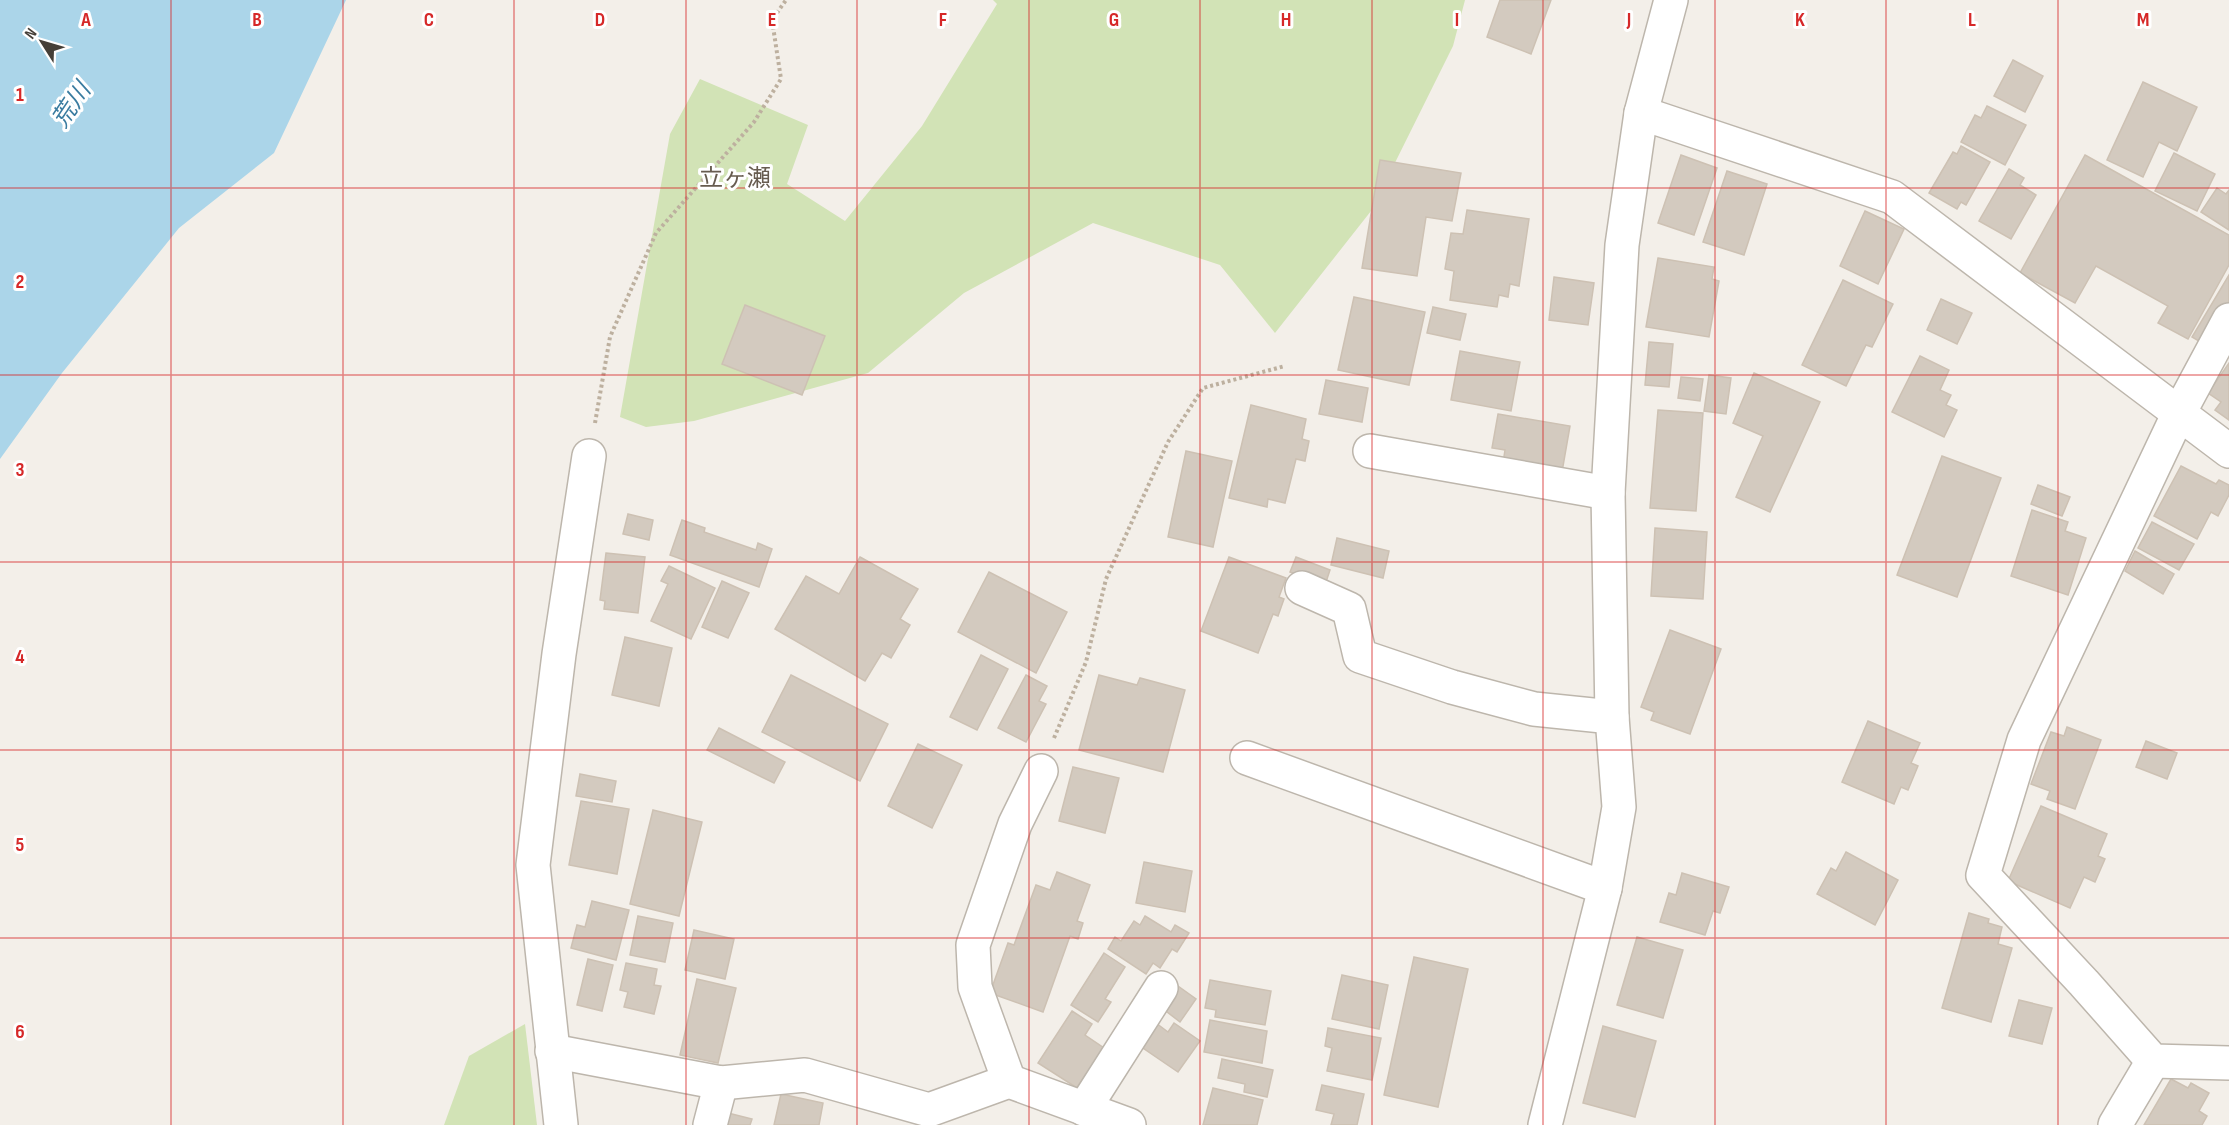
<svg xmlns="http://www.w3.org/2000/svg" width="2229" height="1125" viewBox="0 0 2229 1125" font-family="'Sofia Sans Condensed','Noto Sans JP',sans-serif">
<rect width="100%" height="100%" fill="#f3efe9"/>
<g fill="#d2e3b6">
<path d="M993 0H1465L1453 46 1371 211 1275 333 1220 265 1093 223 964 293 868 373 694 421 646 427 620 417 670 134 700 79 808 125 787 184 845 221 922 126 997 4Z"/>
<path d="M525 1024 537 1125H444L469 1056Z"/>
</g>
<path fill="#abd5e9" d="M0 0H346L274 153 179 228 62 373 0 459Z"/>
<g fill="#d3cabf" stroke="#cdc1b3" stroke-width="1.5">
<path d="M1500 0H1551L1531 54 1487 37Z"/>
<path d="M2013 60 2043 76 2025 112 1994 96Z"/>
<path d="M2143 82 2197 107 2177 151 2159 142 2143 177 2107 160Z"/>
<path d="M1987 106 2026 125 2005 165 1961 142 1975 115 1981 118Z"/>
<path d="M1961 146 1990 162 1966 205 1961 202 1957 209 1929 193 1953 152 1957 154Z"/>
<path d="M2174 153 2215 174 2197 211 2155 191Z"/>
<path d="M1681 155 1717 168 1694 235 1658 223Z"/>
<path d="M2085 155 2229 235V265L2188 339 2158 323 2168 306 2096 266 2075 303 2020 273Z"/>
<path d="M1380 160 1461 173 1452 221 1426 217 1417 276 1362 268Z"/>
<path d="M2009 169 2024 178 2020 185 2036 195 2011 239 1979 221Z"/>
<path d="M1727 171 1767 184 1744 255 1703 242Z"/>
<path d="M2217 188 2226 194 2229 190V230L2201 212Z"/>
<path d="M1467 210 1529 219 1519 286 1510 284 1508 297 1499 295 1497 307 1450 300 1454 271 1445 269 1451 233 1463 234Z"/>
<path d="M1865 211 1904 229 1878 284 1840 266Z"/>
<path d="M1658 258 1714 267 1712 279 1719 281 1709 337 1646 327Z"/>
<path d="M2229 275V314L2209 347 2192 337Z"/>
<path d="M1554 277 1594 283 1588 325 1549 320Z"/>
<path d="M1843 280 1893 304 1872 347 1866 345 1846 386 1802 365Z"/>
<path d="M1354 297 1425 312 1409 385 1338 370Z"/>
<path d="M1941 299 1972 313 1957 344 1927 330Z"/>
<path d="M745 305 825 336 802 395 722 364Z"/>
<path d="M1433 307 1466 314 1460 340 1427 333Z"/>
<path d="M1649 342 1673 344 1669 387 1645 385Z"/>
<path d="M1460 351 1520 362 1511 411 1451 400Z"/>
<path d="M1920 356 1949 370 1940 390 1951 395 1946 405 1957 410 1944 437 1892 412Z"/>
<path d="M2229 363V420L2215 410 2221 402 2208 393Z"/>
<path d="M1754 373 1820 402 1770 512 1736 497 1763 436 1733 423Z"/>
<path d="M1709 375 1731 378 1726 414 1704 411Z"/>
<path d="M1681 377 1703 379 1700 401 1678 398Z"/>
<path d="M1326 380 1368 388 1362 422 1319 414Z"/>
<path d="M1251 405 1306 419 1302 439 1309 441 1305 461 1296 459 1285 503 1268 499 1267 507 1229 498Z"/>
<path d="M1658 410 1703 413 1696 511 1650 508Z"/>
<path d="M1498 414 1570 426 1562 472 1503 463 1505 450 1492 448Z"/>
<path d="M1186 451 1232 461 1213 547 1168 537Z"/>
<path d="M1942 456 2001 478 1957 597 1897 575Z"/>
<path d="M2181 466 2216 484 2219 480 2229 485V495L2218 516 2211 512 2197 539 2154 516Z"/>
<path d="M2038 485 2070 497 2062 516 2031 504Z"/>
<path d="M2032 510 2068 522 2065 531 2086 538 2068 595 2011 576Z"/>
<path d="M628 514 653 520 649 540 623 534Z"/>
<path d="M682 520 705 528 704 532 756 550 758 543 772 549 759 587 670 555Z"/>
<path d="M2152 522 2194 544 2179 570 2138 548Z"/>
<path d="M1655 528 1707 532 1703 599 1651 596Z"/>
<path d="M1337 538 1389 551 1383 578 1331 565Z"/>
<path d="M2135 551 2174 574 2163 594 2125 571Z"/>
<path d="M606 553 645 557 638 613 604 609 605 601 600 600Z"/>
<path d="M860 557 918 589 900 619 910 625 891 658 882 653 865 681 775 629 806 576 839 594Z"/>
<path d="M1229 557 1286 578 1279 597 1284 599 1278 616 1273 614 1258 653 1201 631Z"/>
<path d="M1296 557 1330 570 1325 585 1290 572Z"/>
<path d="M669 566 715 588 691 639 651 621 668 584 661 581Z"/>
<path d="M989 572 1067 612 1036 673 958 632Z"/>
<path d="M722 581 749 593 728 638 702 627Z"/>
<path d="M1670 630 1721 649 1690 734 1651 720 1654 712 1641 707Z"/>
<path d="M625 637 672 648 659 706 612 695Z"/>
<path d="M981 655 1008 669 977 730 950 717Z"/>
<path d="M791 675 888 724 860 781 762 732Z"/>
<path d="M1026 675 1047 686 1039 701 1046 704 1026 742 998 728Z"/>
<path d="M1099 675 1137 685 1140 678 1185 690 1163 772 1079 750Z"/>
<path d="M1868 721 1920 743 1911 763 1918 766 1908 790 1901 787 1894 804 1842 782Z"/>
<path d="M2067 727 2101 740 2075 809 2047 799 2050 791 2031 784 2051 732 2064 736Z"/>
<path d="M719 728 785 762 774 783 707 750Z"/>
<path d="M2146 741 2177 753 2167 779 2136 767Z"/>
<path d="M918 744 962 765 932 828 888 806Z"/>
<path d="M1073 767 1119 778 1105 833 1059 821Z"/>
<path d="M580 774 616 781 612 802 576 796Z"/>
<path d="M581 801 629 809 617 874 569 865Z"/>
<path d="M2041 806 2107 834 2098 856 2105 859 2095 882 2084 877 2070 908 2008 881Z"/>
<path d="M653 810 702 822 679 916 630 904Z"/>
<path d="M1846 852 1898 880 1875 925 1817 894 1831 868 1836 871Z"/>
<path d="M1144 862 1192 871 1185 912 1136 903Z"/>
<path d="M1057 872 1090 885 1077 921 1083 923 1078 939 1070 936 1043 1012 990 993 1008 943 1014 945 1036 885 1050 890Z"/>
<path d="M1682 873 1729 887 1720 913 1713 911 1705 935 1660 922 1669 893 1676 895Z"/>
<path d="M592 901 629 910 616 960 571 948 577 925 585 927Z"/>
<path d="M1969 913 1989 919 1988 923 2002 927 1998 944 2012 948 1991 1022 1942 1008Z"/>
<path d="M638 916 673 923 665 962 630 955Z"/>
<path d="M1145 916 1171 932 1175 925 1189 933 1177 952 1172 949 1160 968 1153 963 1146 974 1108 949 1115 937 1121 941 1134 921 1140 925Z"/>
<path d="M694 930 734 939 725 979 685 970Z"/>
<path d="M1637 937 1683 950 1663 1018 1617 1005Z"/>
<path d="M1104 953 1125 967 1105 999 1111 1002 1098 1022 1071 1005Z"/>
<path d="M1414 957 1468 969 1438 1107 1384 1095Z"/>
<path d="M588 959 613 965 602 1011 577 1005Z"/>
<path d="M626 963 657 969 654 985 661 986 654 1014 624 1007 628 992 620 990Z"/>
<path d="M1342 975 1388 985 1379 1029 1332 1019Z"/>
<path d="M697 979 736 988 718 1063 680 1055Z"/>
<path d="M1210 980 1271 991 1265 1025 1215 1017 1216 1010 1205 1008Z"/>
<path d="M1178 986 1196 999 1180 1022 1162 1008Z"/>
<path d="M2019 1000 2052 1008 2042 1044 2009 1036Z"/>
<path d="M1072 1011 1092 1024 1085 1035 1104 1048 1077 1088 1038 1063Z"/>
<path d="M1210 1020 1267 1031 1262 1063 1204 1052Z"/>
<path d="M1156 1023 1168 1032 1174 1023 1200 1041 1178 1072 1140 1046Z"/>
<path d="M1603 1026 1656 1041 1635 1117 1583 1103Z"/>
<path d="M1328 1028 1381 1038 1372 1080 1327 1071 1332 1048 1325 1046Z"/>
<path d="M1222 1059 1273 1070 1267 1097 1244 1092 1245 1084 1218 1078Z"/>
<path d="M2171 1079 2188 1088 2191 1083 2209 1093 2199 1111 2207 1116 2202 1125H2144Z"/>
<path d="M1322 1085 1364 1094 1357 1125H1331L1334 1114 1316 1110Z"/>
<path d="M1213 1088 1263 1100 1257 1125H1203Z"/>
<path d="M781 1094 823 1103 819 1125H774Z"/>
<path d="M728 1113 752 1119 750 1125H725Z"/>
</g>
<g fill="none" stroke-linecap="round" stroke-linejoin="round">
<defs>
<g id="minor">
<path d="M1641 113 1892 197 2229 451"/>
<path d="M2229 320 2178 415 2024 740 1983 875 2084 983 2153 1061 2229 1063"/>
<path d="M1370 451 1608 493"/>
<path d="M1302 588 1349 609 1360 656 1452 687 1534 709 1612 717"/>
<path d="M1247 758 1605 888"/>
<path d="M552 1051 721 1083 805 1075 929 1110 1009 1081 1129 1125"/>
<path d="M1009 1081 975 987 973 945 1015 824 1041 771"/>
<path d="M1084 1109 1161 988"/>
<path d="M561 1125 533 865 559 654 589 456"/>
<path d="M710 1125 721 1083"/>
<path d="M1545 1125 1605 888 1619 807 1612 717 1608 493 1622 245 1641 113 1671 0"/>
<path d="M2115 1125 2153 1061"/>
</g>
</defs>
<use href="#minor" stroke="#bdb6ac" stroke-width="36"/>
<g stroke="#bdb09f" stroke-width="4" stroke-dasharray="3 3" stroke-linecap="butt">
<path d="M595 423 610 337 656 233 754 122 781 79 772 20 786 0"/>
<path d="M1054 738 1086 662 1106 579 1168 442 1203 388 1285 366"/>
</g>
<use href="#minor" stroke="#fff" stroke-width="33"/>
</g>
<path fill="none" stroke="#d62828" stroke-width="1.5" stroke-opacity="0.55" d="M171 0V1125M343 0V1125M514 0V1125M686 0V1125M857 0V1125M1029 0V1125M1200 0V1125M1372 0V1125M1543 0V1125M1715 0V1125M1886 0V1125M2058 0V1125M0 188H2229M0 375H2229M0 562H2229M0 750H2229M0 938H2229"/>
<g text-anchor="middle" stroke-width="6" stroke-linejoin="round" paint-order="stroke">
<g font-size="24" font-style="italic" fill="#3a7ca0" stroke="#fff">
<text transform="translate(71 105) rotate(-56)" y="8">荒川</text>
</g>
<g font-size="24" fill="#675c50" stroke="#fff">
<text x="735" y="186">立ヶ瀬</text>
</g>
</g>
<g font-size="20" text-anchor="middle" font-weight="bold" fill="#d62828" stroke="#fff" stroke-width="6" stroke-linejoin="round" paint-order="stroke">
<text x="86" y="26">A</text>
<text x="257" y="26">B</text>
<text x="429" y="26">C</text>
<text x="600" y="26">D</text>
<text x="772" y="26">E</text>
<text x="943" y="26">F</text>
<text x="1114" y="26">G</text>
<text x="1286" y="26">H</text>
<text x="1457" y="26">I</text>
<text x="1629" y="26">J</text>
<text x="1800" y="26">K</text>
<text x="1972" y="26">L</text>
<text x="2143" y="26">M</text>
<text x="20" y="101">1</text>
<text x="20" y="288">2</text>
<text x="20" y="476">3</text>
<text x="20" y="663">4</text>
<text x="20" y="851">5</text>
<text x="20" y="1038">6</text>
</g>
<g transform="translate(42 42) rotate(307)" stroke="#ffffff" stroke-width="4.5" paint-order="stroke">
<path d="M0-4.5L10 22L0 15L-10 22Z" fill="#453f38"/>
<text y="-9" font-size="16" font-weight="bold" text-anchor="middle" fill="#453f38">N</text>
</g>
</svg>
